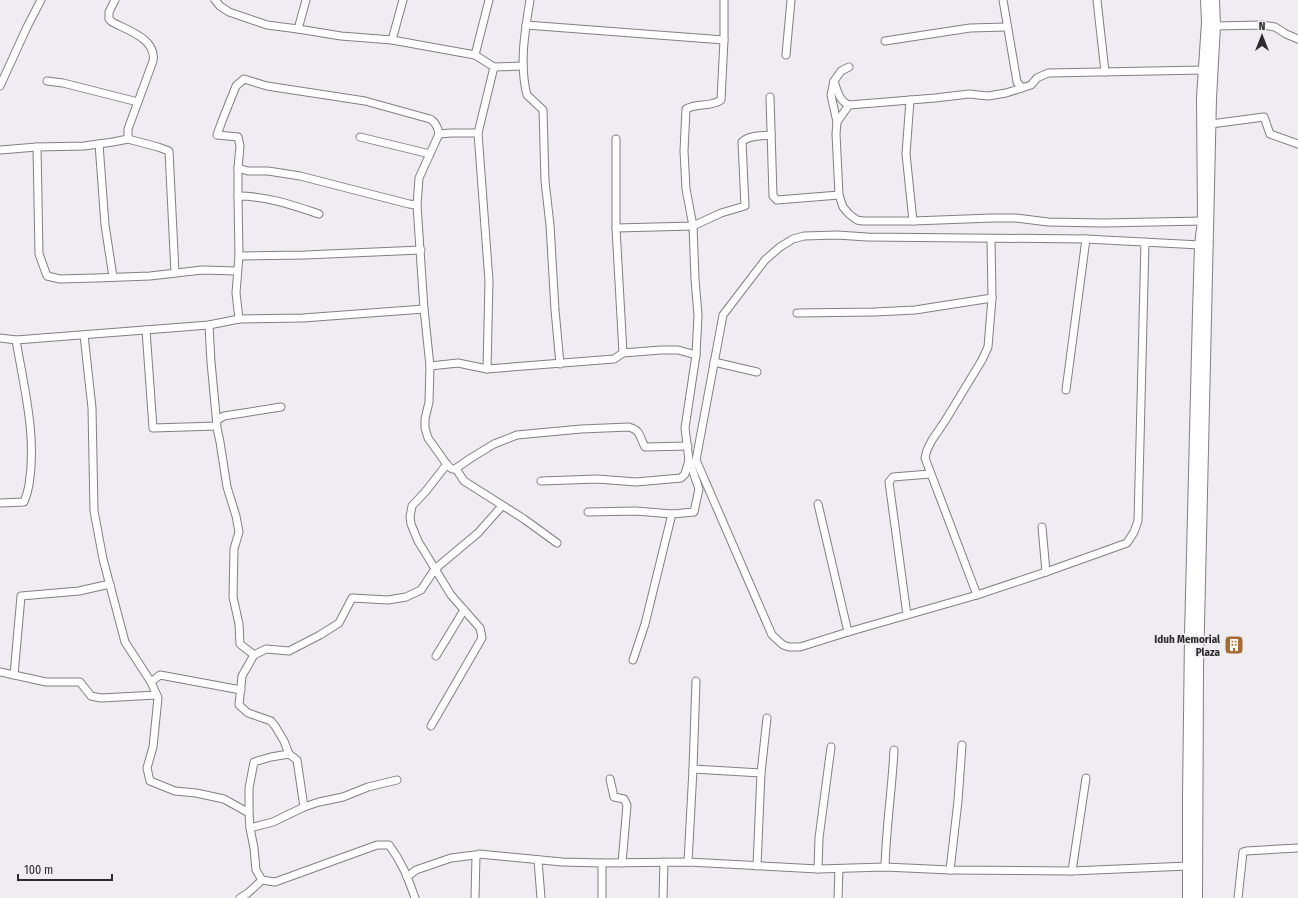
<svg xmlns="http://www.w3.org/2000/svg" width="1298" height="898" viewBox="0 0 1298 898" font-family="'Fira Sans Condensed',sans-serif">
<rect width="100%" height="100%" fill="#efedf1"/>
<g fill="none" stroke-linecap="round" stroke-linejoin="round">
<defs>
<g id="minor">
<path d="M115 0 109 12V19L112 22C127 30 157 39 153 61L128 129V139"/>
<path d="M215 0 220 6 229 12 267 25 298 29 341 36 392 40 475 55 494 67 523 66"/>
<path d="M530 0C525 31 519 64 527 95L543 110 545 181 550 225 555 310 560 364"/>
<path d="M1003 0 1017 82 1022 88"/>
<path d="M1097 0 1105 72"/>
<path d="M526 25 724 40"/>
<path d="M1215 26 1262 25 1275 27 1286 34 1298 39"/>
<path d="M298 29 306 0"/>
<path d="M392 40 403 0"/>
<path d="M885 41 970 28 1007 27"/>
<path d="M475 55 489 0"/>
<path d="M786 55 791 0"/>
<path d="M849 67 841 71 834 81 831 95 837 122 836 134 839 195 843 207 849 214 857 220 863 221H913L992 218H1016L1048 222 1103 223 1203 221"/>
<path d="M47 81 63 83 138 102"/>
<path d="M834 81C837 90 839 101 849 105L935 98 969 94 988 96 1006 93 1031 85 1037 78 1048 73 1204 70"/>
<path d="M0 86 27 27 41 0"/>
<path d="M770 97 773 196 777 200 839 195"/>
<path d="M910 100 906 154 913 221"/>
<path d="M837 122 849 105"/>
<path d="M1211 124 1264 117 1270 134 1298 144"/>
<path d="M439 134 419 178 417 205 424 309 430 366 429 402 425 419V428L428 438 448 466 452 469H455L471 458 494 444 517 435 581 429 629 427C642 431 639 437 645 447L688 446"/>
<path d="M360 137 430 154"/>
<path d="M616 139V228L623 353"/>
<path d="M99 144 105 225 113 277"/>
<path d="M37 147 39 254 47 276 60 279 96 278 150 276 202 270 237 271"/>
<path d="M0 150 37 147 84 146 113 142 128 139 158 147 169 151 175 273"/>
<path d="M238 168 240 146 238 137 217 135 222 121 236 86 244 79 267 86 365 101 430 119C436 122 438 128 439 134L451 133H478"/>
<path d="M238 196V168L248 171H268L300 176 409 204 417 205"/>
<path d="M616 228 693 226 721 213 745 206 742 142C748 135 763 136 771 135"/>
<path d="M1145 242 1138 521 1134 532 1127 543 1046 572 977 595 848 632 800 647H789L783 645 772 635 696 460 723 315 765 260 780 247 793 239 804 236 837 235 867 237 1086 239 1200 245"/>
<path d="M239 256 305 255 421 250"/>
<path d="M797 313 874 312 915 310 992 298"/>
<path d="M239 319 236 293 239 256 238 196C267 196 292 205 319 214"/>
<path d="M146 330 153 428 217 426 211 362 209 325"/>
<path d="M84 335 92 408 94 511 103 559 125 642 151 682 158 698 153 747 147 768 150 781 175 791 196 793 224 799 249 813 250 828 254 848 256 870 262 880 275 882 377 845H389C402 862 408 878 415 898"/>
<path d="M0 338 16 340 209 325 239 319 303 318 424 309"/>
<path d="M714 362 757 372"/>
<path d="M430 366 458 363 487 369 614 359 623 353 661 350H678L696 355"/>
<path d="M487 369 489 281 478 133 494 67"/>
<path d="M1066 390 1086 239"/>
<path d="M217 420 224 416 281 407"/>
<path d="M217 428 220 442 227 487 236 516 239 532 234 549 233 597 239 624 240 644 254 655"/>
<path d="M456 469 464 481 524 519 557 543"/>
<path d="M541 481 597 479 636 482 681 478 685 474 689 460"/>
<path d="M0 503 24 502C26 497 28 491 29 485 37 436 24 388 16 340"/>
<path d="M818 504 848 632"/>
<path d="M588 512 636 511 672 514"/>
<path d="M1042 527 1046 572"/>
<path d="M977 595 925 458 927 450 932 440 945 421 982 360 988 347 992 298 991 239"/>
<path d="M907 615 889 482 893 477 930 474"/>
<path d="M436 656 464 610"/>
<path d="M633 660 645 624 672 514 694 512 699 489 689 460 685 428 696 355 698 315 695 279 693 226 686 189 684 151 686 109C698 102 709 108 721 100L724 40V0"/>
<path d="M0 672 46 682H80L91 696 101 698 157 695"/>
<path d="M14 675 21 596 79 591 110 584"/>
<path d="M151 682 160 675 241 690"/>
<path d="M431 726 482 638 480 628 451 595 418 541 411 524 410 517 412 506 426 491 447 464"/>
<path d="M289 754 297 760 304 807"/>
<path d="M693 769 761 773 757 866"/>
<path d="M761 773 767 718"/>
<path d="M610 779 614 797 624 799 627 805 622 863"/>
<path d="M249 813V788L254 762 271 757 289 754 284 741 275 726 271 721 248 713 239 705 242 676 254 655 266 649 289 651 320 635 339 623 352 598 388 600 406 597 421 590 435 569 478 533 502 506"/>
<path d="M250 828 273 822 304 807 319 802 343 797 368 787 397 780"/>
<path d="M538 860 541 898"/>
<path d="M688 862 693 769 696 681"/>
<path d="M885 867C886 828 892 790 894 750"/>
<path d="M818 869 819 838 831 747"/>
<path d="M950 870 958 801 962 745"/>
<path d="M1072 871 1086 778"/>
<path d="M407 877 416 870 451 858 475 855 476 856"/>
<path d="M240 898 248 893 262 880"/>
<path d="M475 898 476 856 479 854 562 862 602 863 688 862 818 869 885 867 950 870 1072 871 1188 866"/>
<path d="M602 898V863"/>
<path d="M663 898 664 862"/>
<path d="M838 898 839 869"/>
<path d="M1238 898 1243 852 1246 851 1298 848"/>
</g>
<g id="highway">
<path d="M1188 898V798L1190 635 1198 312 1200 245 1203 221 1202 98 1207 22 1206 0"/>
<path d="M1197 898 1198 669 1211 98 1215 26 1214 0"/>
</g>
</defs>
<use href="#minor" stroke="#807f82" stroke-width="9"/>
<use href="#highway" stroke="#807f82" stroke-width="12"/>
<use href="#minor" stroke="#fff" stroke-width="7"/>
<use href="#highway" stroke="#fff" stroke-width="10"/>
</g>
<defs>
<symbol id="building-square" viewBox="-11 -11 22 22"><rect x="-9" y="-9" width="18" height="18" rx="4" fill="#a86a30" stroke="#efedf1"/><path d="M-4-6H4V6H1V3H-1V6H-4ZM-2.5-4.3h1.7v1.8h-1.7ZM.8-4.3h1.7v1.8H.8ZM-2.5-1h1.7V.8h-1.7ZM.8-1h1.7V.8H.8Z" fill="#fff"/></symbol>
</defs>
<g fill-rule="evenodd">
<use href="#building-square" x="1223" y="634" width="22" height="22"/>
</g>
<g text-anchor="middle" stroke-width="3.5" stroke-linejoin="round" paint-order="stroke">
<g font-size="11" font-weight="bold" fill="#2c2c2d" stroke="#efedf1" text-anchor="end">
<text x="1220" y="643">Iduh Memorial<tspan x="1220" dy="13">Plaza</tspan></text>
</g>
</g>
<g transform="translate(1262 36)" stroke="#efedf1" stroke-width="3" paint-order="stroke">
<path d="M0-3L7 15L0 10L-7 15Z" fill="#2c2c2d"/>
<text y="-6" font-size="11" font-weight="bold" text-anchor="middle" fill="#2c2c2d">N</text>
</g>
<path d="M18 874v6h94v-6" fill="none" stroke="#2c2c2d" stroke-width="2"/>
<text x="24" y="874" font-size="12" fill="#2c2c2d" stroke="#efedf1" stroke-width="3" paint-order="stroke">100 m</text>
</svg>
